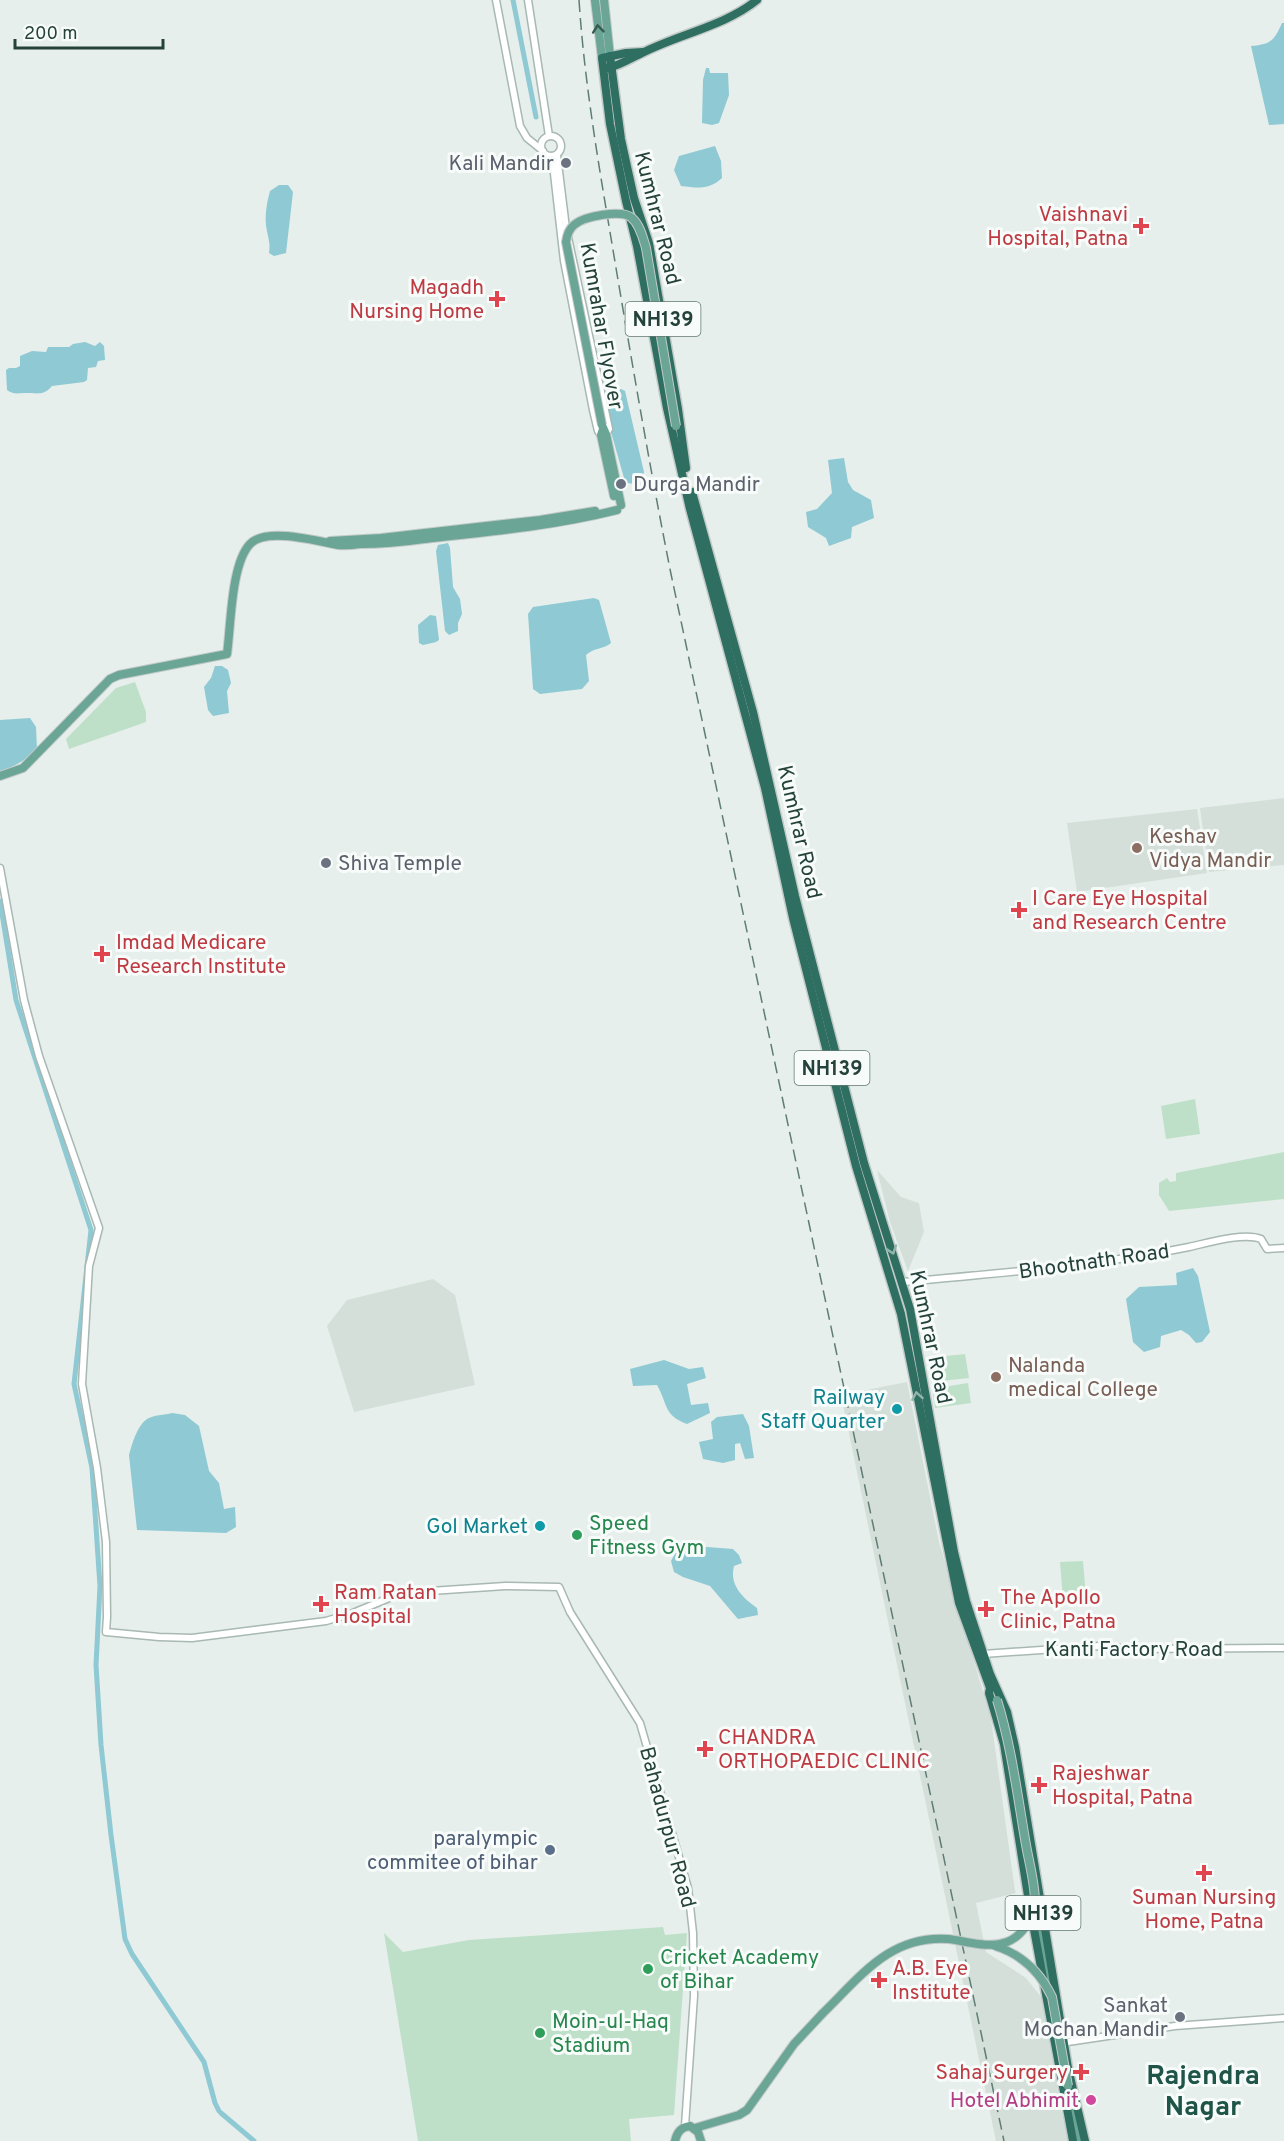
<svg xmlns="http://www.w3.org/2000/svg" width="1284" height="2141" viewBox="0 0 1284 2141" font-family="Overpass,sans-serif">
<rect width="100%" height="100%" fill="#e6efeb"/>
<g fill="#d4dfda">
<path d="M1284 798V865L1209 872 1200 808Z"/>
<path d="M1197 809 1207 873 1077 892 1067 823Z"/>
<path d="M877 1170 901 1197 919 1203 924 1232 908 1271 890 1222Z"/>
<path d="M433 1279 455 1295 475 1385 354 1412 327 1326 347 1300Z"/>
<path d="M907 1382 939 1542 991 1719 1015 1891 1016 1893 976 1903 986 1952 1026 1978 1042 1998 1061 2110 1069 2141H996L841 1395Z"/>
</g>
<g fill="#bfe0c8">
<path d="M135 682 146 712V722L69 749 66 739 116 688Z"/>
<path d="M1195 1099 1200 1134 1166 1139 1161 1106Z"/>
<path d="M1284 1152V1199L1169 1211 1159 1195V1183L1167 1178 1170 1182 1176 1181V1173Z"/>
<path d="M965 1354 969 1378 941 1381 937 1357Z"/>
<path d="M968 1383 971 1403 935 1408 932 1389Z"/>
<path d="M1083 1561 1086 1598 1063 1599 1060 1562Z"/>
<path d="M663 1927 665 1935 687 1933 674 2115 629 2119 631 2141H418L384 1933 403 1952 469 1940Z"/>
</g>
<g fill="#8ec9d4">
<path d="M1282 23H1284V124L1269 125 1251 46C1271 44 1274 41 1282 23Z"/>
<path d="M706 68H709L710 73H728L729 95 719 123 712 125 702 123 703 80Z"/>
<path d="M715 146 721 161 722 178C709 190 698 188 681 186L674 170 679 156Z"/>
<path d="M279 185H288L293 192 286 253 274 256 269 253C271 242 267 235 266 225 265 213 267 202 270 191Z"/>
<path d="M85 342 95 346 100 342 104 346 105 360 98 361 96 367 88 368 87 380 84 382 52 386C44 396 37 393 26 393 18 393 14 395 7 390L6 370 9 368H16L20 366V356L32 351 46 352 48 347H69L73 344Z"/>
<path d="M621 389 625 391 644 472 642 479 635 484 627 483 624 478 602 400 606 392Z"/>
<path d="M844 458 848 482 853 490 871 500 874 518 852 527 851 538 829 546 826 538 808 527 806 512 817 509 832 493 828 460Z"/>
<path d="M448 543 450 548 453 587 460 599 462 614 458 623V631L449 635 445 631 436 551 438 545Z"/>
<path d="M594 598 599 600 611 643C602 650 595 647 586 655L589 681 582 689 540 694 533 689 528 614 533 607Z"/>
<path d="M430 615 436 616 439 640 436 642 423 645 419 643 418 625Z"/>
<path d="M215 666H222L228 670 231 683 227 691 229 713 213 716 208 710 204 687 211 678Z"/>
<path d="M30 718 36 727 37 749C25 760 15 767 0 771V720Z"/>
<path d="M1193 1268 1198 1276 1210 1332 1202 1342 1196 1343 1189 1335 1181 1330 1161 1336 1160 1347 1144 1352 1133 1342 1126 1299 1139 1287 1177 1285 1176 1273Z"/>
<path d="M664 1360 689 1369 703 1367 706 1378 687 1384 691 1405 708 1403 710 1413 687 1424C663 1415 668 1404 657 1385L633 1386 630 1369Z"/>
<path d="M172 1413 185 1415 199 1426 209 1471 219 1483 224 1509 235 1507 236 1527 226 1533 137 1530 129 1455C132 1444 137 1426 147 1419 153 1415 165 1415 172 1413Z"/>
<path d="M743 1414 749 1426 754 1458 745 1459 740 1443 735 1444V1460L723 1463 703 1459 699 1442 713 1439 711 1422 717 1417Z"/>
<path d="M694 1546 733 1549 739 1555 742 1563 734 1566C729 1585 743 1598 757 1608L758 1615 738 1619 710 1586 683 1577 674 1572 671 1561 677 1550Z"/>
</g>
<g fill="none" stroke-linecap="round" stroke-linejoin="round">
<g stroke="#8ec9d4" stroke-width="5">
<path d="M513 0 536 117"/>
<path d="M0 901 16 1000 91 1230 74 1384 92 1468 100 1586 96 1665 101 1745 111 1835 125 1939 132 1954 204 2062 215 2103 219 2111"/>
<path d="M221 2113 254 2141"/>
</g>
<defs>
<g id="minor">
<path d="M496 0 520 126 527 138 543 151"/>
<path d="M528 0 549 136"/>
<circle cx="551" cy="146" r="10"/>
<path d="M557 155 566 228 609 429 606 434"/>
<path d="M552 156 564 261 593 410 598 431 601 435"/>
<path d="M0 868 24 1000 39 1056 99 1228 89 1266 82 1384 97 1468 106 1542 107 1617 106 1632 159 1637 192 1638 326 1621 353 1613 401 1593 505 1586 559 1587 570 1612 640 1723 688 1888 693 1933 694 1996 685 2126"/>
<path d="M903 1282C999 1273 1095 1266 1189 1247 1207 1243 1244 1232 1261 1239L1267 1249 1284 1248"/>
<path d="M983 1654 1099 1646 1130 1649 1284 1648"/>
<path d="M1061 2043 1175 2026 1284 2018"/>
</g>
<g id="major">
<path d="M595 0 602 58"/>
<path d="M604 0 610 56"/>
<path d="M602 425 606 434 621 505"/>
<path d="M603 429 601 435 614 496"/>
<path d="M330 541 381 538 540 520 595 511"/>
<path d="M0 776 23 768 110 679 119 675 227 654C231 625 231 564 250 544 266 527 317 541 338 545 345 546 353 545 360 544 382 544 403 542 424 539 489 532 553 526 617 510"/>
<path d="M1035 1905 1051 1991"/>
<path d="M1068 2086 1078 2141"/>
<path d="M695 2128 739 2115 747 2110 794 2044 823 2013"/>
<path d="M675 2141C677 2132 681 2127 690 2126L698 2132 701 2141"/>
</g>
<g id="highway">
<path d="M643 52 626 53 602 58 610 124 626 201 637 246 667 408 690 509 765 788 793 918 856 1166 901 1314 959 1603 990 1688 989 1693 1004 1744 1029 1902 1073 2141"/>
<path d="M610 56 621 139 634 198 649 243 678 409 686 468"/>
<path d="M608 68C621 65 631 58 642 53 679 34 725 26 757 0"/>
<path d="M692 492 753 712 795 896 864 1163 910 1309 954 1552 966 1601 990 1674 1007 1712 1015 1747 1068 2068 1085 2141"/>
</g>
</defs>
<use href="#minor" stroke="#a8b8b2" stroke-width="9"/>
<use href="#major" stroke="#c2cac8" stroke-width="10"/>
<use href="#highway" stroke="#c2cac8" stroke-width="11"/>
<use href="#minor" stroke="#fff" stroke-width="6"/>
<use href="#major" stroke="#6aa596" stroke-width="8"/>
<use href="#highway" stroke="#2f6f62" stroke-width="8"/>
<path stroke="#5f7d75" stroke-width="1.5" stroke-dasharray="12 6" stroke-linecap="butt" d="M579 0C585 92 602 183 617 274 634 374 651 474 671 574L1004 2141"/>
<defs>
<g id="major-bridge">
<path d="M602 425 566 242C567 235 569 229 574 225 584 216 622 209 632 218 640 225 643 238 646 248L676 426"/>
<path d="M995 1946C1021 1954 1040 1972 1052 1997L1068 2086"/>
<path d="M823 2013C861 1976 890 1935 948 1939 966 1941 989 1949 1007 1942 1022 1936 1034 1918 1035 1902 1035 1882 1028 1859 1025 1839 1017 1792 1011 1745 997 1700"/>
</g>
</defs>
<use href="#major-bridge" stroke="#c2cac8" stroke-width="10" stroke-linecap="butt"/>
<use href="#major-bridge" stroke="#6aa596" stroke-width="8"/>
</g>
<defs><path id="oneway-chevron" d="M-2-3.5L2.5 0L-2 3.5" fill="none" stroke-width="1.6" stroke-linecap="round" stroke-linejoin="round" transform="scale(1.5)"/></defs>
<use stroke="#365b51" href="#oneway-chevron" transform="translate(598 29) rotate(-96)"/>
<g stroke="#93b5ae">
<use href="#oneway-chevron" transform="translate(892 1250) rotate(71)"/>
<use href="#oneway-chevron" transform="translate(917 1396) rotate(-100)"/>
</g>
<g fill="#6b7280" stroke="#f7fbf9" stroke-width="2">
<circle cx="566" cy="163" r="6"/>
<circle cx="621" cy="484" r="6"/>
<circle cx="326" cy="863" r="6"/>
<circle cx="1180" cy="2017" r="6"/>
</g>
<g fill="#e0444e" stroke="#f7fbf9" stroke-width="2">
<path d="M1138 217h6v6h6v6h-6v6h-6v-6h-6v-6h6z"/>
<path d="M494 290h6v6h6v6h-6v6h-6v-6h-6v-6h6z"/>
<path d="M1016 901h6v6h6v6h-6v6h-6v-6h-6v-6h6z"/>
<path d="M99 945h6v6h6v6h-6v6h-6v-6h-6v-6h6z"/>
<path d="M318 1595h6v6h6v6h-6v6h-6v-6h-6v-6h6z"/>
<path d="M983 1600h6v6h6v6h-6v6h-6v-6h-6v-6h6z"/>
<path d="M702 1740h6v6h6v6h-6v6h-6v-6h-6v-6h6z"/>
<path d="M1036 1776h6v6h6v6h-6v6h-6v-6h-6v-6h6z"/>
<path d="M1201 1864h6v6h6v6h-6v6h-6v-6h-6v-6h6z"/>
<path d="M876 1971h6v6h6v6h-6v6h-6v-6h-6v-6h6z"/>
<path d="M1078 2063h6v6h6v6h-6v6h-6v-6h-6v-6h6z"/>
</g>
<g fill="#8d6e63" stroke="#f7fbf9" stroke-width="2">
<circle cx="1137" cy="848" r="6"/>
<circle cx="996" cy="1377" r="6"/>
</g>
<g fill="#0f9aa8" stroke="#f7fbf9" stroke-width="2">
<circle cx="897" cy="1409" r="6"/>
<circle cx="540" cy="1526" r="6"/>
</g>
<g fill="#2e9e5b" stroke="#f7fbf9" stroke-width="2">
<circle cx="577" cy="1535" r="6"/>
<circle cx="648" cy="1969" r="6"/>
<circle cx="540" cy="2033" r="6"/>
</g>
<circle fill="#5c6f8a" stroke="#f7fbf9" stroke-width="2" cx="550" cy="1850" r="6"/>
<circle fill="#d1479c" stroke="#f7fbf9" stroke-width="2" cx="1091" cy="2100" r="6"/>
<g text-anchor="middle" stroke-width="6" stroke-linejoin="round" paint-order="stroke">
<g fill="#f7fbf9" stroke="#637a73" stroke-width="1.5">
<rect x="625.5" y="302" width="75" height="34" rx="4.5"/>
<rect x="794.5" y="1051" width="75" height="34" rx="4.5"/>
<rect x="1005.5" y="1896" width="75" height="34" rx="4.5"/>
</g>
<g font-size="20" font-weight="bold" fill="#24423a">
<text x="663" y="326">NH139</text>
<text x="832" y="1075">NH139</text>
<text x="1043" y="1920">NH139</text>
</g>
<g font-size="21" fill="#5b616d" stroke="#f7fbf9" text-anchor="end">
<text x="554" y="170">Kali Mandir</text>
<text x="633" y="491" text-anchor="start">Durga Mandir</text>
<text x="338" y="870" text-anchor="start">Shiva Temple</text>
<text x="1168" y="2012">Sankat<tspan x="1168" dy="24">Mochan Mandir</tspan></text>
</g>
<g font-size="21" fill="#be3a42" stroke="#f7fbf9" text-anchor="start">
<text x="1128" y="221" text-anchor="end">Vaishnavi<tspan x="1128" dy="24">Hospital, Patna</tspan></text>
<text x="484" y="294" text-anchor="end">Magadh<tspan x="484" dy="24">Nursing Home</tspan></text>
<text x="1032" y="905">I Care Eye Hospital<tspan x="1032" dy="24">and Research Centre</tspan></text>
<text x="116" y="949">Imdad Medicare<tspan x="116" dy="24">Research Institute</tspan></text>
<text x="334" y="1599">Ram Ratan<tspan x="334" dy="24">Hospital</tspan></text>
<text x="1000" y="1604">The Apollo<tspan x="1000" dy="24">Clinic, Patna</tspan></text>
<text x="718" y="1744">CHANDRA<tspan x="718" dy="24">ORTHOPAEDIC CLINIC</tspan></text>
<text x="1052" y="1780">Rajeshwar<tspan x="1052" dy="24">Hospital, Patna</tspan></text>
<text x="1204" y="1904" text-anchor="middle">Suman Nursing<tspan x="1204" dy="24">Home, Patna</tspan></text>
<text x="892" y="1975">A.B. Eye<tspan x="892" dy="24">Institute</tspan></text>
<text x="1068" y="2079" text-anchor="end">Sahaj Surgery</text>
</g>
<g font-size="21" fill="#24423a" stroke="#f7fbf9">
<text transform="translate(658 218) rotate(76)" y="7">Kumhrar Road</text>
<text transform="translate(602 326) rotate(80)" y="7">Kumrahar Flyover</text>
<text transform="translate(800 832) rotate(77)" y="7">Kumhrar Road</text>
<text transform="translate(1094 1261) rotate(-8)" y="7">Bhootnath Road</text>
<text transform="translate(931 1337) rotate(78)" y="7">Kumhrar Road</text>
<text x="1134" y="1656">Kanti Factory Road</text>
<text transform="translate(668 1827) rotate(75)" y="7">Bahadurpur Road</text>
</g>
<g font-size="21" fill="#785e54" stroke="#f7fbf9" text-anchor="start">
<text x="1149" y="843">Keshav<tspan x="1149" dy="24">Vidya Mandir</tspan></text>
<text x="1008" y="1372">Nalanda<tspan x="1008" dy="24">medical College</tspan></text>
</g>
<g font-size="21" fill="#0d838f" stroke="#f7fbf9" text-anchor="end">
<text x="885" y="1404">Railway<tspan x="885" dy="24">Staff Quarter</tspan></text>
<text x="528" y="1533">Gol Market</text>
</g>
<g font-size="21" fill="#27864d" stroke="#f7fbf9" text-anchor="start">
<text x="589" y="1530">Speed<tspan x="589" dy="24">Fitness Gym</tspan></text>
<text x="660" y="1964">Cricket Academy<tspan x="660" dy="24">of Bihar</tspan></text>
<text x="552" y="2028">Moin-ul-Haq<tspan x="552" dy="24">Stadium</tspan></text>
</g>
<g font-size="21" fill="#4e5e75" stroke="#f7fbf9" text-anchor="end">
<text x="538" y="1845">paralympic<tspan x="538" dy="24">commitee of bihar</tspan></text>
</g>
<g font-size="21" fill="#b23c85" stroke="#f7fbf9" text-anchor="end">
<text x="1079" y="2107">Hotel Abhimit</text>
</g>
<g font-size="27" font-weight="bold" fill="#1f5548" stroke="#f7fbf9">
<text x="1203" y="2084">Rajendra<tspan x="1203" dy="31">Nagar</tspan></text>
</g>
</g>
<path d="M15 39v9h148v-9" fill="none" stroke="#24423a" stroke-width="3"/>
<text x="24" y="39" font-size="18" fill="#24423a" stroke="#f7fbf9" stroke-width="4.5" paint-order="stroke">200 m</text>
</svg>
